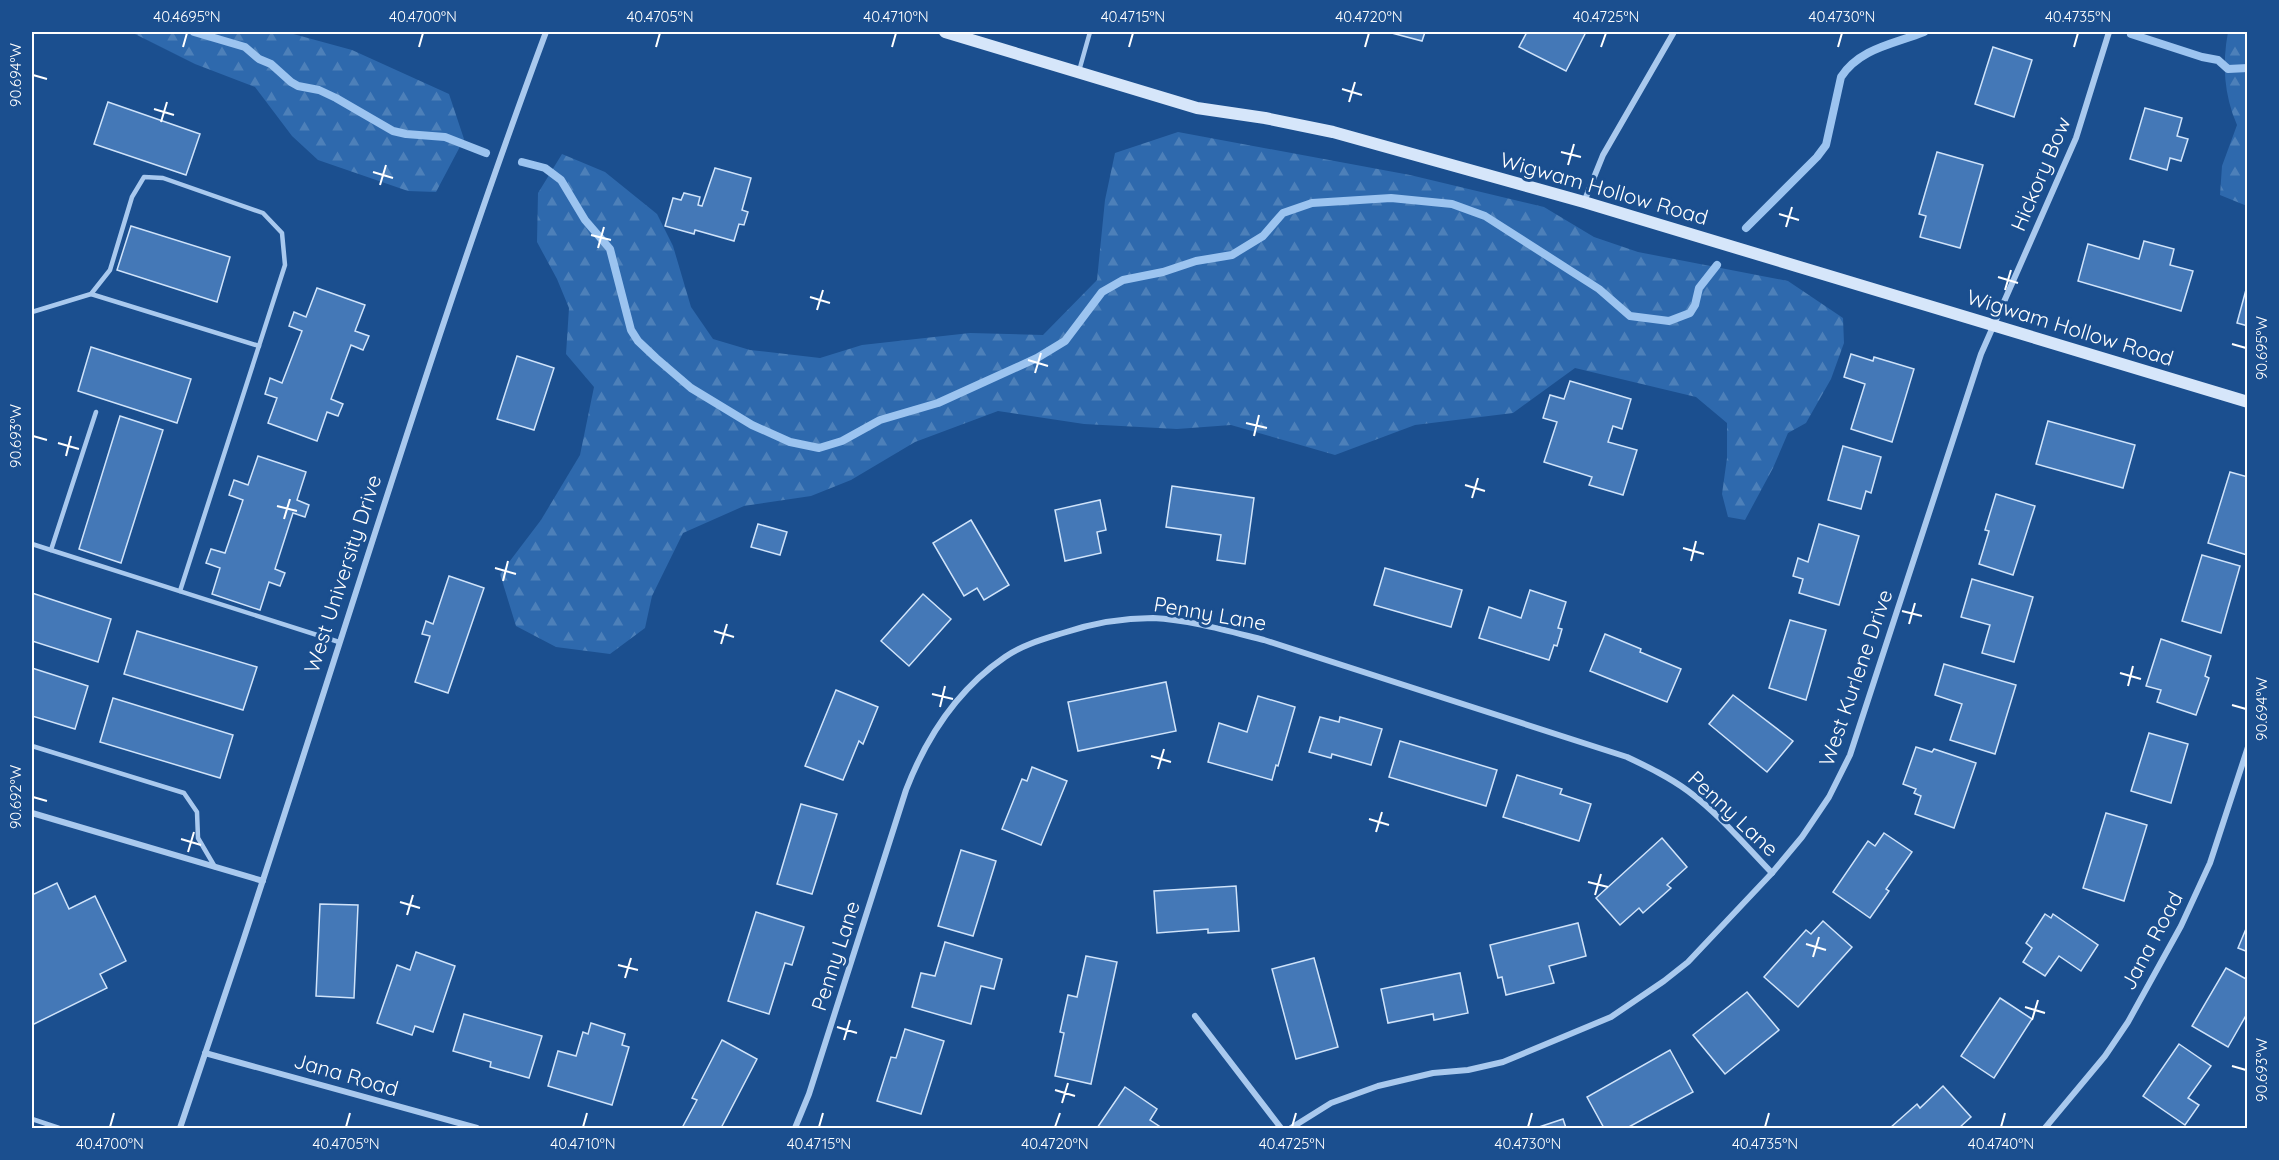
<svg xmlns="http://www.w3.org/2000/svg" width="2279" height="1160" viewBox="0 0 2279 1160" font-family="Quicksand,sans-serif">
<defs>
<pattern id="forest-firs" width="22" height="20" patternUnits="userSpaceOnUse" patternTransform="scale(1.5)"><rect width="22" height="20" fill="#2e69ad"/><path d="M5 1l3.5 6h-7zM16 11l3.5 6h-7z" fill="#4d80b9"/></pattern>
</defs>
<rect width="100%" height="100%" fill="#1b4f8f"/>
<g fill="url(#forest-firs)">
<path d="M131 32H286L352 50 449 94 464 139 436 192 408 191 318 160 292 136 255 87 195 64Z"/>
<path d="M2228 32H2247V206L2220 195 2222 166 2237 125C2224 95 2222 64 2228 32Z"/>
<path d="M1178 132 1410 175 1544 207 1594 237 1638 252 1788 281 1843 318 1844 343 1831 379 1806 423 1788 433 1773 468 1745 520 1728 517 1722 494 1727 458V423L1696 397 1575 368 1513 413 1415 425 1335 455 1231 425 1177 429 1084 424 998 411 915 442 851 480 811 496 744 506 683 533 652 596 645 628 610 654 556 647 516 626 500 574 541 520 580 455 594 387 566 354 569 308 557 279 537 242 538 193 562 154 605 172 657 214 673 246 691 307 713 339 750 350 820 358 862 345 970 333 1043 335 1097 280 1105 200 1115 153Z"/>
</g>
<g fill="none" stroke-linecap="round" stroke-linejoin="round">
<g stroke="#9cc4f0" stroke-width="8">
<path d="M194 32 245 47 259 59 271 64 291 82 298 86 319 90 336 98 393 131 406 134 445 137 486 153"/>
<path d="M2131 34 2202 57 2218 60 2228 69 2248 68"/>
<path d="M522 162 545 168 561 180 585 220 610 249 631 330 638 341 656 358 691 388 752 425 790 442 819 448 842 441 880 420 938 403 1037 358 1065 341 1102 292 1123 280 1163 272 1196 261 1232 255 1263 236 1283 213 1312 203 1391 198 1452 204 1485 216 1599 289 1630 316 1669 321 1690 313 1695 305 1699 288 1717 265"/>
<path d="M1746 228 1817 157 1826 145 1841 77C1860 48 1894 44 1924 32"/>
</g>
</g>
<g fill="#4478b7" stroke="#cfe3fa" stroke-width="1.5">
<path d="M1388 32H1425L1422 41Z"/>
<path d="M1527 32H1586L1566 71 1519 47Z"/>
<path d="M1993 47 2032 60 2014 117 1975 104Z"/>
<path d="M108 102 200 134 186 175 94 144Z"/>
<path d="M2145 108 2182 118 2177 136 2188 139 2181 161 2170 158 2167 170 2130 159Z"/>
<path d="M1937 152 1983 165 1960 248 1920 237 1926 216 1919 214Z"/>
<path d="M715 168 751 178 742 210 748 212 744 225 739 224 734 241 695 230 694 234 665 226 673 198 681 200 684 193 700 197 698 205 702 206Z"/>
<path d="M131 226 230 257 217 302 117 270Z"/>
<path d="M2144 241 2174 249 2170 265 2193 271 2181 311 2078 281 2088 244 2139 259Z"/>
<path d="M2247 286H2248V326L2237 323Z"/>
<path d="M317 288 365 305 355 331 369 336 363 350 351 345 331 399 343 404 338 416 327 412 317 441 268 423 277 398 265 394 270 378 282 383 302 331 289 326 294 312 306 317Z"/>
<path d="M91 347 191 379 177 423 78 391Z"/>
<path d="M1851 354 1873 361 1874 357 1914 369 1892 442 1851 429 1865 384 1844 377Z"/>
<path d="M517 356 554 368 534 430 497 419Z"/>
<path d="M1570 381 1631 399 1622 429 1613 426 1608 442 1637 450 1623 495 1589 485 1592 477 1544 462 1557 422 1543 418 1550 395 1564 399Z"/>
<path d="M120 416 163 430 121 563 79 549Z"/>
<path d="M2048 421 2135 445 2123 488 2036 464Z"/>
<path d="M1843 446 1881 457 1871 493 1866 491 1861 509 1828 500Z"/>
<path d="M258 456 306 472 297 500 309 505 305 517 293 513 275 569 285 573 280 586 269 582 260 610 212 594 220 568 206 563 211 549 225 553 243 500 229 495 234 480 248 485Z"/>
<path d="M2230 472 2248 477 2247 555 2208 543Z"/>
<path d="M1172 486 1254 498 1245 564 1217 560 1221 535 1166 527Z"/>
<path d="M1996 494 2035 506 2013 575 1979 564 1989 531 1985 530Z"/>
<path d="M1100 500 1106 530 1097 532 1101 553 1065 561 1055 510Z"/>
<path d="M971 520 1009 585 984 600 977 588 964 596 933 543Z"/>
<path d="M758 524 787 532 780 555 751 547Z"/>
<path d="M1819 524 1859 536 1839 605 1799 593 1803 579 1793 576 1798 558 1808 562Z"/>
<path d="M2202 555 2240 566 2221 633 2182 621Z"/>
<path d="M1385 568 1462 590 1451 627 1374 605Z"/>
<path d="M449 576 484 588 448 693 415 682 430 636 422 634 426 621 433 624Z"/>
<path d="M1972 579 2033 597 2014 662 1982 653 1990 625 1961 617Z"/>
<path d="M1530 590 1566 602 1558 628 1562 629 1557 646 1554 645 1549 660 1479 638 1489 607 1521 618Z"/>
<path d="M32 593 111 619 98 662 32 641Z"/>
<path d="M923 594 951 619 909 666 881 641Z"/>
<path d="M1790 620 1826 630 1806 700 1769 688Z"/>
<path d="M137 631 257 667 243 710 124 674Z"/>
<path d="M1605 634 1641 649 1640 652 1681 669 1667 702 1590 671Z"/>
<path d="M2161 639 2211 656 2205 676 2209 678 2196 715 2157 702 2161 690 2146 686Z"/>
<path d="M1944 664 2016 685 1995 754 1950 740 1962 704 1935 695Z"/>
<path d="M32 668 88 686 75 729 32 716Z"/>
<path d="M1166 682 1176 731 1078 751 1068 702Z"/>
<path d="M836 690 878 707 863 744 859 741 843 780 805 766Z"/>
<path d="M1733 695 1793 741 1767 772 1709 724Z"/>
<path d="M1258 696 1295 707 1278 766 1276 765 1272 780 1208 762 1219 723 1247 732Z"/>
<path d="M113 698 233 735 220 778 100 742Z"/>
<path d="M1320 717 1339 722 1340 717 1382 729 1371 765 1332 754 1331 758 1309 752Z"/>
<path d="M2149 733 2188 744 2171 803 2131 791Z"/>
<path d="M1400 741 1497 770 1486 806 1389 777Z"/>
<path d="M1916 747 1932 752 1934 749 1976 763 1954 828 1915 814 1921 796 1914 793 1916 789 1903 784Z"/>
<path d="M1032 767 1067 781 1041 845 1002 829 1022 779 1027 781Z"/>
<path d="M1517 775 1562 789 1560 794 1591 804 1579 841 1503 817Z"/>
<path d="M801 804 837 814 812 894 777 884Z"/>
<path d="M2106 813 2147 825 2124 901 2083 888Z"/>
<path d="M1884 833 1912 852 1886 889 1889 891 1870 918 1833 892 1868 841 1875 846Z"/>
<path d="M1662 838 1687 867 1667 885 1671 888 1643 913 1639 908 1620 925 1596 898Z"/>
<path d="M961 850 996 861 973 936 938 926Z"/>
<path d="M57 883 69 909 95 896 126 961 100 974 107 988 32 1025V895Z"/>
<path d="M1236 886 1239 931 1208 933V929L1157 933 1154 891Z"/>
<path d="M320 904 358 905 354 998 316 996Z"/>
<path d="M756 912 804 927 792 965 785 963 769 1014 728 1001Z"/>
<path d="M2045 914 2051 918 2053 914 2098 945 2081 971 2059 956 2045 976 2023 962 2032 948 2026 943Z"/>
<path d="M1823 921 1852 947 1798 1007 1764 977 1806 930 1811 934Z"/>
<path d="M1578 923 1586 956 1549 966 1554 983 1506 995 1502 977 1498 978 1490 945Z"/>
<path d="M2248 924V952L2238 948Z"/>
<path d="M945 942 1002 959 994 989 981 986 971 1024 912 1007 921 973 935 976Z"/>
<path d="M416 952 455 966 433 1032 415 1026 412 1035 377 1023 397 965 410 970Z"/>
<path d="M1086 956 1117 962 1091 1084 1055 1076 1064 1033 1060 1032 1068 995 1077 997Z"/>
<path d="M1314 958 1338 1047 1296 1059 1272 969Z"/>
<path d="M2226 968 2248 980V1012L2228 1047 2192 1026Z"/>
<path d="M1460 973 1468 1013 1434 1020 1433 1014 1388 1023 1381 989Z"/>
<path d="M1747 992 1779 1030 1725 1074 1693 1035Z"/>
<path d="M2000 998 2032 1019 1994 1078 1961 1056Z"/>
<path d="M464 1014 542 1036 529 1078 490 1067 491 1062 453 1051Z"/>
<path d="M591 1023 625 1034 622 1045 629 1047 612 1105 548 1086 558 1051 576 1056 583 1032 588 1034Z"/>
<path d="M905 1029 944 1041 921 1114 877 1101 891 1057 896 1058Z"/>
<path d="M722 1040 757 1059 721 1128H682L697 1100 692 1098Z"/>
<path d="M2179 1044 2211 1066 2188 1098 2199 1105 2185 1125 2143 1096Z"/>
<path d="M1670 1050 1693 1092 1627 1128H1604L1587 1097Z"/>
<path d="M1943 1086 1971 1117 1959 1128H1890L1917 1104 1920 1108Z"/>
<path d="M1125 1087 1157 1109 1150 1120 1162 1128H1097Z"/>
<path d="M1563 1119 1566 1128H1536Z"/>
</g>
<g fill="none" stroke-linecap="round" stroke-linejoin="round">
<g stroke="#a9c9ee" stroke-width="4.5">
<path d="M1079 71 1090 32"/>
<path d="M91 294 259 346"/>
<path d="M32 312 91 294 110 270 132 197 144 177 163 178 263 213 282 233 285 265 180 591"/>
<path d="M32 544 339 642"/>
<path d="M51 550 96 412"/>
<path d="M32 746 184 793 197 812 198 838 215 867"/>
<path d="M32 1119 59 1128"/>
</g>
<g stroke="#a9c9ee" stroke-width="6">
<path d="M1584 202 1603 155 1674 32"/>
<path d="M32 813 263 881"/>
<path d="M1195 1016 1281 1128"/>
<path d="M205 1053 477 1128"/>
<path d="M180 1128C208 1046 236 963 263 880 356 597 442 311 546 32"/>
<path d="M795 1128 809 1094 906 790C926 738 958 689 1005 657 1022 645 1044 639 1063 633 1093 623 1121 618 1153 618 1190 620 1228 631 1264 640L1627 757C1648 767 1669 777 1688 791 1719 814 1745 845 1772 873"/>
<path d="M1291 1128 1331 1103 1378 1086 1433 1073 1468 1070 1503 1062 1611 1017 1664 981 1688 962 1772 873 1802 837 1829 797 1850 755 1981 354 2076 138 2109 32"/>
<path d="M2045 1128 2105 1056 2128 1022 2181 926 2210 863 2248 747"/>
</g>
<path stroke="#d6e6fa" stroke-width="12" d="M945 32 1197 108 1265 118 1333 132 1584 202 2248 402"/>
</g>
<path fill="none" stroke="#fff" stroke-width="2" d="M183 47 187 33M419 47 423 33M656 47 660 33M892 47 896 33M1129 47 1133 33M1365 47 1369 33M1601 47 1606 33M1838 47 1842 33M2074 47 2078 33M33 75 47 79M1342 89 1362 95M1349 102 1355 82M154 109 174 115M161 122 167 102M1561 152 1581 157M1568 165 1574 144M373 172 393 178M380 185 386 165M1779 214 1799 220M1786 227 1792 207M591 235 611 240M598 248 604 227M1998 277 2018 283M2005 290 2011 270M810 297 830 303M817 310 823 290M2232 344 2246 348M1028 360 1048 366M1035 373 1041 353M1246 423 1267 428M33 436 47 440M1254 436 1259 415M58 443 79 449M66 456 71 436M1465 485 1485 491M1472 498 1478 478M277 506 297 511M284 519 290 499M1683 548 1704 554M1691 561 1696 541M495 568 516 574M503 581 508 561M1902 611 1922 616M1909 624 1915 603M714 631 734 637M721 644 727 624M2120 673 2141 679M2128 686 2133 666M932 694 953 699M2232 705 2246 709M940 707 945 686M1151 756 1171 762M1158 769 1164 749M33 797 47 801M1369 819 1389 825M1376 832 1382 812M181 839 201 845M188 852 194 832M1588 882 1608 887M1595 895 1601 874M400 902 420 908M407 915 413 895M1806 944 1826 950M1813 957 1819 937M618 965 638 970M625 978 631 958M2025 1007 2045 1013M2032 1020 2038 1000M837 1027 857 1033M844 1040 850 1020M2232 1066 2246 1070M1055 1090 1075 1096M1062 1103 1068 1083M110 1127 114 1113M346 1127 350 1113M583 1127 587 1113M819 1127 823 1113M1055 1127 1060 1113M1292 1127 1296 1113M1528 1127 1532 1113M1765 1127 1769 1113M2001 1127 2005 1113"/>
<g text-anchor="middle" stroke-width="6" stroke-linejoin="round" paint-order="stroke">
<g font-size="21" fill="#fff" stroke="#1b4f8f">
<text transform="translate(2041 174) rotate(-67)" y="7">Hickory Bow</text>
<text transform="translate(1604 189) rotate(16)" y="7">Wigwam Hollow Road</text>
<text transform="translate(2070 328) rotate(17)" y="7">Wigwam Hollow Road</text>
<text transform="translate(343 574) rotate(-72)" y="7">West University Drive</text>
<text transform="translate(1210 614) rotate(10)" y="7">Penny Lane</text>
<text transform="translate(1856 678) rotate(-71)" y="7">West Kurlene Drive</text>
<text transform="translate(1733 814) rotate(43)" y="7">Penny Lane</text>
<text transform="translate(2152 941) rotate(-62)" y="7">Jana Road</text>
<text transform="translate(836 956) rotate(-72)" y="7">Penny Lane</text>
<text transform="translate(346 1075) rotate(16)" y="7">Jana Road</text>
</g>
</g>
<rect width="2279" height="1160" fill="none" stroke="#1b4f8f" stroke-width="66"/>
<rect x="33" y="33" width="2213" height="1094" fill="none" stroke="#fff" stroke-width="2"/>
<g font-size="15" text-anchor="middle" fill="#fff">
<text x="187" y="22">40.4695°N</text>
<text x="423" y="22">40.4700°N</text>
<text x="660" y="22">40.4705°N</text>
<text x="896" y="22">40.4710°N</text>
<text x="1133" y="22">40.4715°N</text>
<text x="1369" y="22">40.4720°N</text>
<text x="1606" y="22">40.4725°N</text>
<text x="1842" y="22">40.4730°N</text>
<text x="2078" y="22">40.4735°N</text>
<text transform="translate(16 75) rotate(-90)" y="5">90.694°W</text>
<text transform="translate(2262 348) rotate(-90)" y="5">90.695°W</text>
<text transform="translate(16 436) rotate(-90)" y="5">90.693°W</text>
<text transform="translate(2262 709) rotate(-90)" y="5">90.694°W</text>
<text transform="translate(16 797) rotate(-90)" y="5">90.692°W</text>
<text transform="translate(2262 1070) rotate(-90)" y="5">90.693°W</text>
<text x="110" y="1149">40.4700°N</text>
<text x="346" y="1149">40.4705°N</text>
<text x="583" y="1149">40.4710°N</text>
<text x="819" y="1149">40.4715°N</text>
<text x="1055" y="1149">40.4720°N</text>
<text x="1292" y="1149">40.4725°N</text>
<text x="1528" y="1149">40.4730°N</text>
<text x="1765" y="1149">40.4735°N</text>
<text x="2001" y="1149">40.4740°N</text>
</g>
</svg>
